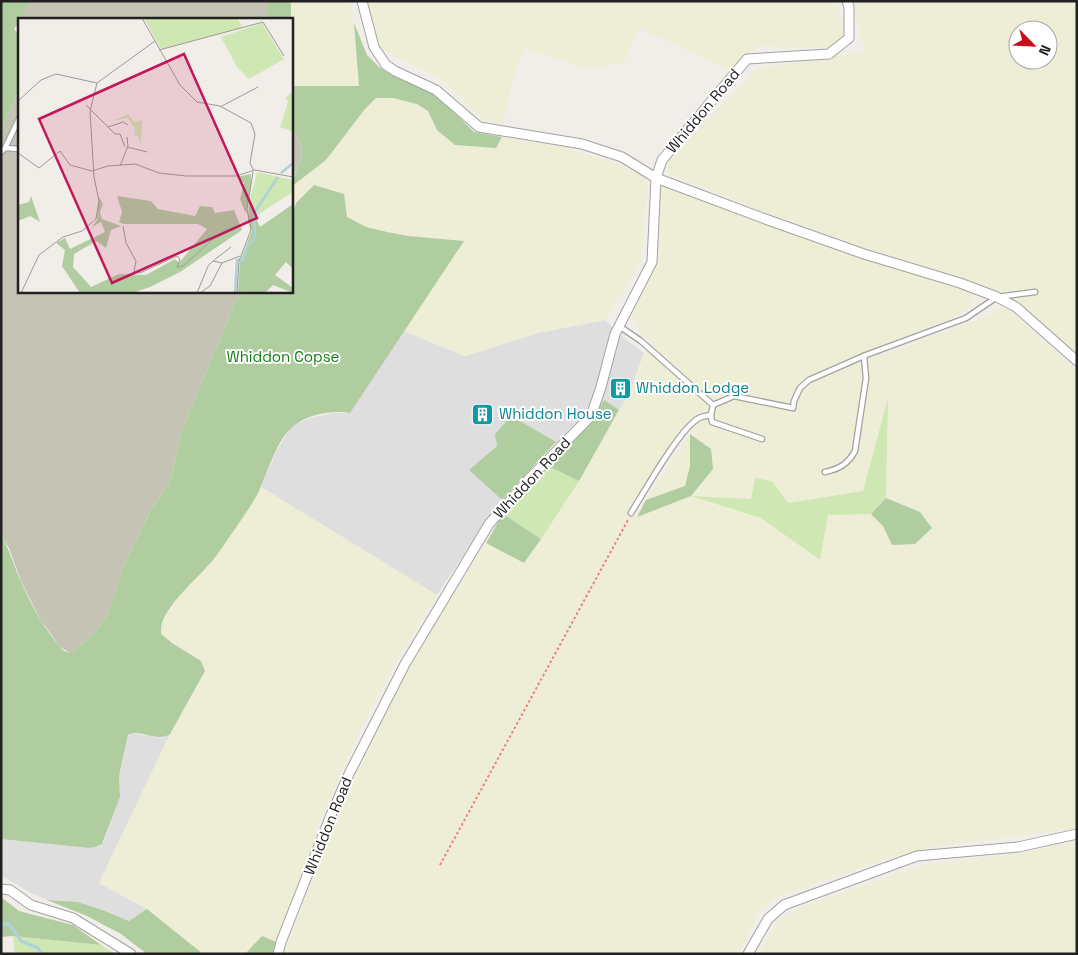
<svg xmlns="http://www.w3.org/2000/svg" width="1078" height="955" viewBox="0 0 1078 955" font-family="'Space Grotesk',sans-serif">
<rect width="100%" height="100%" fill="#f1ede8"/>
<g fill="#dfdede">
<path d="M605 320 625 339 644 353 630 392 619 410 604 401 593 417 564 449 556 442 497 446 469 470 502 500 489 516 437 595 261 487 276 452 289 430 295 425 311 418 333 413H350L404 331 465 356 538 333Z"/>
<path d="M131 733 161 738 170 734 99 883 147 909 129 921 105 911 78 902 47 900 31 893 1 875V839L89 848 101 846 104 841 120 797 119 776 128 738Z"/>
</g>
<g fill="#c5c4b4">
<path d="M31 1H268V5L266 19H21Z"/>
<path d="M19 90V291H260L245 293 235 303 181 433 172 474 169 484 151 510 123 568 109 612 93 635 78 648 70 653 60 647 40 619 21 581 9 548 1 537V129Z"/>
<path d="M291 124 301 145 302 157 291 182Z"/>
</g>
<g fill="#edeed5" fill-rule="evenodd">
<path d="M291 1H351L360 86H293Z"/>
<path d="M366 1H837L843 35 830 48 760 46 730 70 639 28 624 63 585 68 524 48 513 78 503 124 483 119 440 78 384 51 377 40Z"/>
<path d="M851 1H1077V354L1011 300 999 292 956 276 859 249 807 226 775 216 669 174 666 166 672 157 758 68 865 52ZM1018 30H1048V60H1018Z"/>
<path d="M376 98H393L417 104 428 111 437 130 495 148 502 137 558 146 614 163 642 175 648 181 641 262 605 320 538 333 465 356 404 331 464 241 408 236 366 227 347 218 314 185 296 203 291 193V187L326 160 365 109Z"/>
<path d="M659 184 841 250 969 291 975 297 970 307 952 318 881 346 882 355 988 316 998 308 1008 310 1077 370V828L940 846 891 857 777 897 759 913 739 954H285L287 946 334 825 401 679 486 543 524 562 579 481 630 392 644 353 654 343 642 334 633 321 635 309 652 276 659 249ZM887 401 886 498 920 512 883 526 871 514 828 515 819 560 761 518 694 497 751 499 755 478 772 481 788 503 863 491ZM686 424 690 434 646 500 685 486 690 466 689 447 713 469 637 517 628 510Z"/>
<path d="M261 487 437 595 397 660 361 727 317 828 316 842 276 942 262 936 245 954H203L147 909 99 883 170 734 205 671 201 661 172 643 161 634V624L181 594 211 562Z"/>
<path d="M1077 841V954H758L782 917 801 907 921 866 1025 852Z"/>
</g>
<g fill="#cfe7b3">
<path d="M888 398 886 498 871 514 828 515 820 560 761 518 691 496 751 499 755 478 772 481 788 503 863 491Z"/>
<path d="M548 466 579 481 541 539 503 514Z"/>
<path d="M13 936 101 945 115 954H15Z"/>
</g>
<g fill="#b0cda0">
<path d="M1 1H31L21 19H19V22L14 29 19 35V90L1 129Z"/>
<path d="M268 1H291V19H266Z"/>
<path d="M354 23 367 55 379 67 393 76 415 84 439 98 474 132 502 137 496 148 455 145 437 130 428 111 417 104 393 98H376L365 109 326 160 291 187 296 171 302 157 301 145 291 124V24L293 86H359Z"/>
<path d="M314 185 344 194 347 217 366 227 387 232 408 236 464 241 350 413C333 410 309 414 295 425 276 438 268 474 257 495 246 514 232 533 219 552 204 574 170 599 162 623 161 626 161 630 161 634L172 643 201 661 205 671 170 734C156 743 139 728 128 735L119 776 120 797 102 844 96 847 89 848 1 839V537C11 551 14 567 21 582 32 606 46 633 64 651L70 653 78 648 93 635 109 612 123 568 151 510 169 484 172 474 181 433 235 303 245 293 291 291V218L296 203Z"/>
<path d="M604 400 619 410 579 481 548 466 593 417Z"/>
<path d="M511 416 556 442 502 500 469 470 497 446 495 434Z"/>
<path d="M690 434 711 449 713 469 691 496 637 517 646 500 685 486 690 466Z"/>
<path d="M886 498 920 512 932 528 915 544 892 545 883 526 871 514Z"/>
<path d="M503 514 541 539 524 563 486 543Z"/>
<path d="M1 897 19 911 73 925 101 945 13 936 1 937Z"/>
<path d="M47 900 78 902 105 911 129 921 147 909 203 954H147L121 934 87 916Z"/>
<path d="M262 936 276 942 272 954H245Z"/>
</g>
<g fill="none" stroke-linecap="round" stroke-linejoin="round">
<path stroke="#acd3db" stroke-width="3" d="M1 923 10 925 21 941 38 948 42 954"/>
<defs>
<g id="service">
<path d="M5 148 19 119"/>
<path d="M1 152 5 148 19 149"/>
<path d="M619 326 641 341 713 405 711 415 712 422 762 439"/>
<path d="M713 405 734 396 793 408 794 401 800 388 809 380 866 355 966 318 997 297 1035 292"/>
<path d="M825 472C839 469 848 464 855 451L866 378 864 356"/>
<path d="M631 513C644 492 680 428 699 418 703 416 707 416 711 415"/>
</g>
<g id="minor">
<path d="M362 1 374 47 386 65 395 71 436 90 479 127 582 144 622 157 656 178 768 220 864 254 960 283 997 297 1016 307 1077 361"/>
<path d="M1 889 10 890 31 905 73 918 131 954"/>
<path d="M278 954 281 942 331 815 349 774 405 664 489 524 529 479 591 416 601 387 615 334 652 262 656 178 662 160 747 59 829 54 849 38V7L847 1"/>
<path d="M748 954 768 919 784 905 917 856 1018 847 1077 834"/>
</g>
</defs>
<use href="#service" stroke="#a2a2a2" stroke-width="7"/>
<use href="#minor" stroke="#a2a2a2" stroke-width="11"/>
<path stroke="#f17f79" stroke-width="2" stroke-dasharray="2.5 2.5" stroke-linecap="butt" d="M440 865 628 520"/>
<use href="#service" stroke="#fff" stroke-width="4.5"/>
<use href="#minor" stroke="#fff" stroke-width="9"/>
</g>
<defs>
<symbol id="building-square" viewBox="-11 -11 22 22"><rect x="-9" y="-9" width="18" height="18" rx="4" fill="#0f9aa8" stroke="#fff"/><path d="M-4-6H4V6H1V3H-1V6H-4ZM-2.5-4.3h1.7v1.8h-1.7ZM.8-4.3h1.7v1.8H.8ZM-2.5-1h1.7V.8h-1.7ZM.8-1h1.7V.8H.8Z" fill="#fff"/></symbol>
</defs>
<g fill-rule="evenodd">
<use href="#building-square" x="608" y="376" width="25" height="25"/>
<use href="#building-square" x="470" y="402" width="25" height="25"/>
</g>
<g text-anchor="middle" stroke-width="4" stroke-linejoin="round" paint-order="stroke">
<g font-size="15" fill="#212121" stroke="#fff">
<text transform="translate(703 111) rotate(-50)" y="5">Whiddon Road</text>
<text transform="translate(532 478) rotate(-47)" y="5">Whiddon Road</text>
<text transform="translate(328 826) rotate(-68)" y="5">Whiddon Road</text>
</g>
<g font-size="15" fill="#147a17" stroke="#fff">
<text x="283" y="362">Whiddon Copse</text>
</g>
<g font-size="15" fill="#0d838f" stroke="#fff" text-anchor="start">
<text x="636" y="393">Whiddon Lodge</text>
<text x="499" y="419">Whiddon House</text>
</g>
</g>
<g transform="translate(18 18)">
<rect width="275" height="275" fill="#f1ede8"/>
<path d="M126 0H219L225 10 143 31ZM244 5 266 41 231 61 219 49 203 19ZM275 73V114L262 109 270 84 267 80ZM110 96 116 104 124 102 123 126 119 117H116L117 111 110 100 95 103ZM239 154 275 162V174L236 199 231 185Z" fill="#cfe7b3"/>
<path d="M233 156V168L228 196 222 181 226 165 219 159ZM13 178 22 204 12 198 0 203V187L11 184ZM99 178 133 183 140 191 177 198 182 188 194 189 197 195 216 192 224 212 162 254 132 269 114 275H62L44 248 47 232 38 225 47 220 52 231 87 214 83 204 74 209 79 202 81 179 85 186 82 194 84 201 103 208 93 212 88 230 78 223 56 236 55 249 73 269 101 256 128 257 157 241 161 245 189 211 180 206H105L101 204 104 194ZM231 185 242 209 275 186V251L268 244 257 257 275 270V275L255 267 247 275H220L222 243 234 213 230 204Z" fill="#b0cda0"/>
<path fill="none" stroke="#acd3db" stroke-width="2.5" d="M263 155 275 145M217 275 219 242H225L229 229 237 219 236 195 260 159"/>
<path fill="none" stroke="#9e9b98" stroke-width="1" d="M124 0 162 67 179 84 202 88 233 105 237 116 232 145 236 153M141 32 245 4 266 38M0 83 23 62 38 56 79 65M68 87 97 116H102L107 129M202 89 240 69M90 109 105 104 110 107M109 129 129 134M0 135 21 150 42 133 52 147 74 153 90 148 117 146 141 155 168 158H218L237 152 275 159M102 148 110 128 109 119M105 208 108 225 118 243 116 254 122 255 159 238 162 241 159 249 165 248 195 221 229 205M195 243 213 229M3 275 21 237 45 219 64 213 78 201 81 183 76 159 72 93 79 65 137 23M179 275 190 248 195 243 204 245M182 275 192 268 204 245 222 238M219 275 221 243 233 212 229 191 235 154"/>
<path fill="#c2185b" fill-opacity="0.15" stroke="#c2185b" stroke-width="2.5" d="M166 36 239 200 94 265 21 101Z"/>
<rect width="275" height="275" fill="none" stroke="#212121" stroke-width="2.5"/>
</g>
<rect width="1078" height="955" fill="none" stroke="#212121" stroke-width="5"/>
<g transform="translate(1033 45) rotate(114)"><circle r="24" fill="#ffffff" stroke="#a6a6a6"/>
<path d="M0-4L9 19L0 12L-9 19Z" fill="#c40e18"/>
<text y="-8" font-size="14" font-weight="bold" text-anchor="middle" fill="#212121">N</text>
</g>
</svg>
